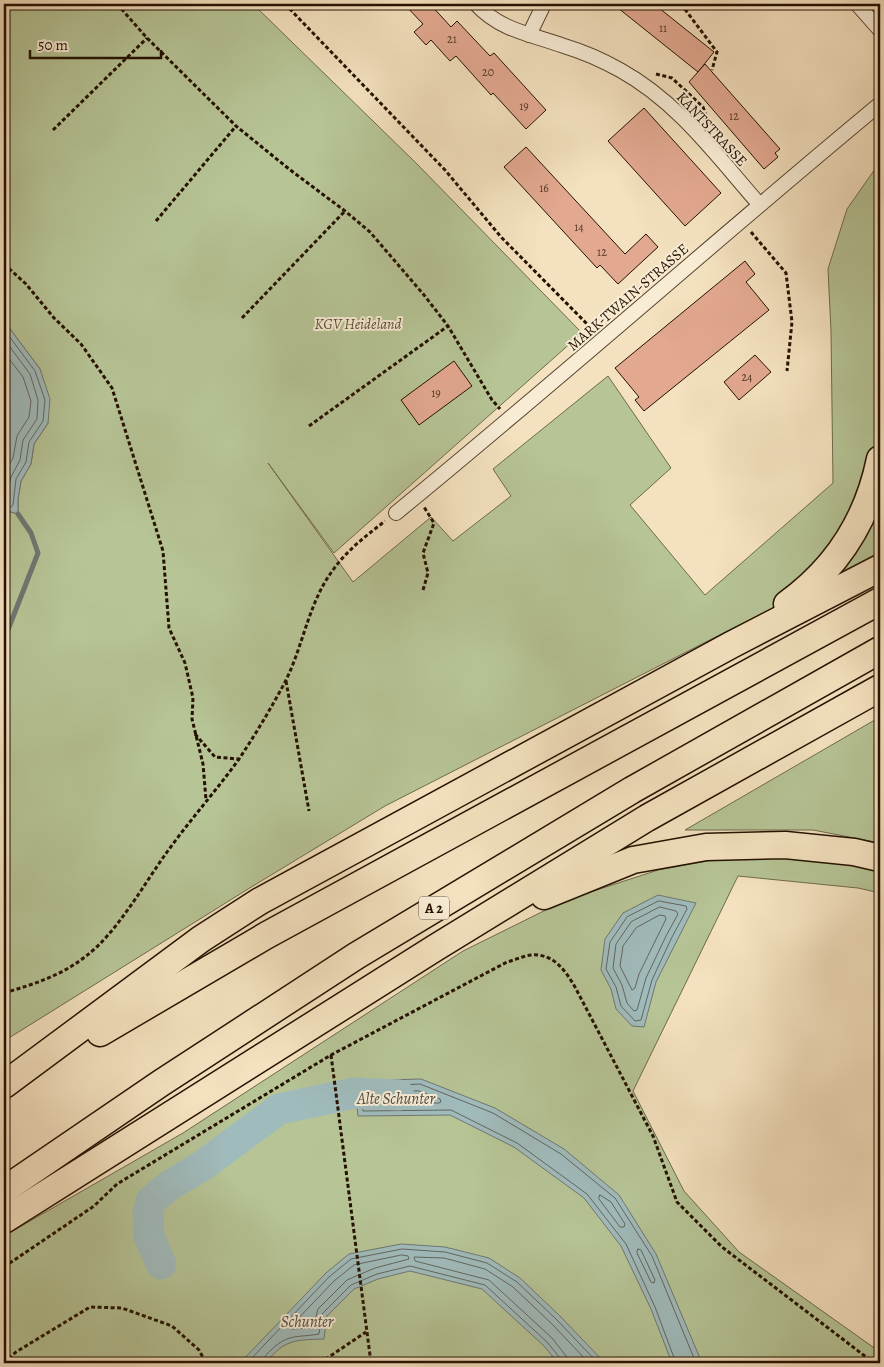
<svg xmlns="http://www.w3.org/2000/svg" width="884" height="1367" viewBox="0 0 884 1367" font-family="Alegreya,serif">
<rect width="100%" height="100%" fill="#f4e1bf"/>
<filter id="stains"><feTurbulence type="fractalNoise" baseFrequency=".004" numOctaves="4"/><feColorMatrix values="0 0 0 0 .2 0 0 0 0 .09 0 0 0 0 .02 0 0 0 .5 -.17"/></filter>
<radialGradient id="worn" r=".72"><stop offset=".6" stop-color="#630" stop-opacity="0"/><stop offset="1" stop-color="#630" stop-opacity=".3"/></radialGradient>
<g fill="#b6c496" stroke="#6d6a4b">
<path d="M4 4H253L416 163 582 333 334 553 268 463 353 582 431 517 453 541 511 496 493 469 608 376 671 468 630 505 705 595 833 483 831 331 828 269 847 209 880 162V553L385 806 248 889 4 1041V510L18 514V499L21 481 31 464 34 444 48 423 40 369 10 329 4 306Z"/>
<path d="M880 717V843L813 830H685Z"/>
<path d="M751 853 845 860 880 871V893L858 888 738 876 633 1091 684 1191 739 1252 880 1352V1363H4V1236L183 1133 463 951 566 900 658 870Z"/>
</g>
<g fill="#a0bbbc" stroke="#6e7771">
<path d="M4 306 10 329 40 369 50 399 48 423 34 444 31 464 21 481 18 499V514L4 510Z"/>
<path d="M658 895 696 903 656 982 644 1027 632 1026 616 1009 611 989 601 970 605 939 623 913Z"/>
<path d="M421 1079 495 1108 564 1149 619 1195 656 1254 702 1363H672L651 1309 621 1246 584 1198 514 1147 450 1115 358 1116 354 1081Z"/>
<path d="M401 1244 445 1247 489 1258 520 1278 560 1316 605 1363H558L544 1346 482 1289 410 1271 378 1279 354 1289 327 1316 324 1339C296 1340 284 1339 266 1363H240L326 1273 349 1254Z"/>
</g>
<g fill="none" stroke-linecap="round" stroke-linejoin="round">
<g stroke="#62665e" stroke-width="1">
<path d="M4 323 6 332 35 371 45 400 43 421 29 442 26 462 16 479 13 505 11 507 4 506"/>
<path d="M4 339 30 374 38 400 37 419 23 440 20 460 11 477 6 498 4 499"/>
<path d="M4 352 23 377 31 401 29 417 17 436 13 458 4 474"/>
<path d="M659 901 686 906 687 909 671 939 652 980 641 1020 635 1021 621 1006 616 987 606 969 610 942 627 917Z"/>
<path d="M660 907 676 911 678 914 666 936 646 978 637 1010 634 1011 627 1003 622 985 613 968 616 944 631 922Z"/>
<path d="M660 915 665 916 666 919 639 974 635 988 632 990 620 966 623 946 636 928Z"/>
<path d="M419 1091 440 1099 441 1102 439 1103 370 1104 368 1102 367 1094 369 1092Z"/>
<path d="M600 1195 611 1202 625 1224 624 1227H620L599 1199Z"/>
<path d="M638 1249 641 1250 655 1280 654 1283 651 1282 637 1253Z"/>
<path d="M402 1255 408 1256 409 1259 375 1268 347 1280 318 1309 313 1328 291 1329V1326L334 1281 354 1265Z"/>
<path d="M247 1363 329 1277 351 1259 402 1249 445 1252 487 1263 517 1282 557 1320 598 1363"/>
<path d="M263 1363C263 1357 267 1354 271 1350 289 1333 297 1338 319 1334L322 1314 351 1285 377 1274 410 1266 485 1285 547 1342 560 1358 562 1363"/>
<path d="M568 1363 566 1356 552 1338 489 1280 415 1261 414 1257 444 1258 485 1269 513 1287 552 1324 589 1363"/>
<path d="M676 1363 655 1307 626 1244 587 1194 517 1143 451 1110 363 1111 361 1087 420 1084 493 1113 561 1154 615 1198 652 1256 696 1363"/>
</g>
<path stroke="#6e7771" stroke-width="5" d="M4 640 38 553 31 533 18 514"/>
<path stroke="#a0bbbc" stroke-width="31" d="M161 1264 149 1236 148 1212 151 1201 170 1185 202 1166 279 1109 354 1093 399 1095"/>
</g>
<g fill="#e2a890" stroke="#241100">
<path d="M404 4H430L451 27 457 21 490 56 494 53 546 110 526 129 493 93 491 95 456 56 450 61 431 40 426 45 414 32 423 24Z"/>
<path d="M613 4H654L714 52 698 72Z"/>
<path d="M705 64 780 149 775 153 778 157 764 169 689 82Z"/>
<path d="M644 108 721 193 685 226 608 141Z"/>
<path d="M526 147 625 254 646 234 658 247 618 284 600 265 597 268 504 167Z"/>
<path d="M745 261 755 274 746 282 769 310 644 411 635 400 639 397 615 368Z"/>
<path d="M755 355 771 372 739 400 724 382Z"/>
<path d="M454 361 472 386 419 425 401 400Z"/>
</g>
<g fill="none" stroke-linecap="round" stroke-linejoin="round">
<defs>
<g id="minor">
<path d="M476 4C501 31 531 34 564 46 584 52 602 60 620 70 678 102 716 155 759 204"/>
<path d="M857 4 880 30"/>
<path d="M529 35 544 4"/>
<path d="M396 513C560 379 717 239 880 104"/>
</g>
<g id="motorway">
<path d="M787 604C837 568 868 518 880 459"/>
<path d="M544 896 633 860 706 847 785 845 854 852 880 858"/>
<path d="M100 1033 267 935 880 601"/>
<path d="M4 1085 201 939 260 901 731 645 880 568"/>
<path d="M4 1190 161 1083 356 956 632 790 880 650"/>
<path d="M4 1220 435 948 647 818 880 688"/>
</g>
</defs>
<use href="#minor" stroke="#584530" stroke-width="16"/>
<use href="#motorway" stroke="#241100" stroke-width="29"/>
<g stroke="#241100" stroke-width="3" stroke-dasharray="4 2.5" stroke-linecap="butt">
<path d="M117 4 147 38 236 126 289 169 345 211 370 232 424 295 448 326 492 400 500 409"/>
<path d="M285 4 445 170 501 237 592 329"/>
<path d="M681 4 717 52 712 70"/>
<path d="M656 74 672 78 703 107 708 121"/>
<path d="M53 130 147 38"/>
<path d="M156 221 236 126"/>
<path d="M751 232 786 273 792 322 787 371"/>
<path d="M4 264 26 284 54 318 81 344 112 388 163 551 169 628 185 663 193 698 192 719 203 764 206 800"/>
<path d="M242 318 345 211"/>
<path d="M309 426 448 326"/>
<path d="M423 590 428 573 423 553 434 523 424 507"/>
<path d="M286 681 309 811"/>
<path d="M195 734 215 757 238 759"/>
<path d="M4 993C34 984 61 976 86 956 117 933 144 884 167 852 190 820 216 791 239 759 255 735 270 710 284 684 303 648 308 603 333 570 347 550 366 536 385 521"/>
<path d="M331 1055 371 1363"/>
<path d="M4 1267 94 1206 117 1184 331 1055 507 962C515 960 523 956 531 955 553 953 565 970 575 987L653 1136 677 1202 722 1247 874 1363"/>
<path d="M4 1363 16 1352 90 1307 122 1308 172 1326 199 1350 206 1363"/>
<path d="M320 1363 366 1332"/>
</g>
<use href="#minor" stroke="#f8ecd5" stroke-width="14"/>
<use href="#motorway" stroke="#f4e1bf" stroke-width="26"/>
</g>
<g text-anchor="middle" stroke-width="4" stroke-linejoin="round" paint-order="stroke">
<g font-size="12" fill="#543724">
<text x="663" y="32">11</text>
<text x="452" y="43">21</text>
<text x="488" y="76">20</text>
<text x="524" y="110">19</text>
<text x="734" y="120">12</text>
<text x="544" y="192">16</text>
<text x="579" y="231">14</text>
<text x="602" y="256">12</text>
<text x="747" y="381">24</text>
<text x="436" y="397">19</text>
</g>
<rect fill="#f8ecd5" stroke="#645340" stroke-width="1" x="419" y="896.5" width="30" height="23" rx="4"/>
<g font-size="14" font-weight="bold" fill="#241100">
<text x="434" y="913">A 2</text>
</g>
<g font-size="15" fill="#241100" stroke="#f8ecd5">
<text transform="translate(712 129) rotate(47)" y="5">KANTSTRASSE</text>
<text transform="translate(628 297) rotate(-41)" y="5">MARK-TWAIN-STRASSE</text>
</g>
<g font-size="15" font-style="italic" fill="#575034" stroke="#f8ecd5">
<text x="358" y="329">KGV Heideland</text>
</g>
<g font-size="16" font-style="italic" fill="#4f4c42" stroke="#f8ecd5">
<text x="396" y="1104">Alte Schunter</text>
<text x="307" y="1327">Schunter</text>
</g>
</g>
<rect width="884" height="1367" fill="none" stroke="#f4e1bf" stroke-width="20"/>
<rect x="5" y="5" width="874" height="1357" fill="none" stroke="#241100" stroke-width="2.5"/>
<rect x="10" y="10" width="864" height="1347" fill="none" stroke="#241100"/>
<path d="M30 50v8h131v-8" fill="none" stroke="#241100" stroke-width="2.5"/>
<text x="38" y="50" font-size="15" fill="#241100" stroke="#f8ecd5" stroke-width="4" paint-order="stroke">50 m</text>
<rect width="100%" height="100%" filter="url(#stains)"/>
<rect width="100%" height="100%" fill="url(#worn)"/>
</svg>
